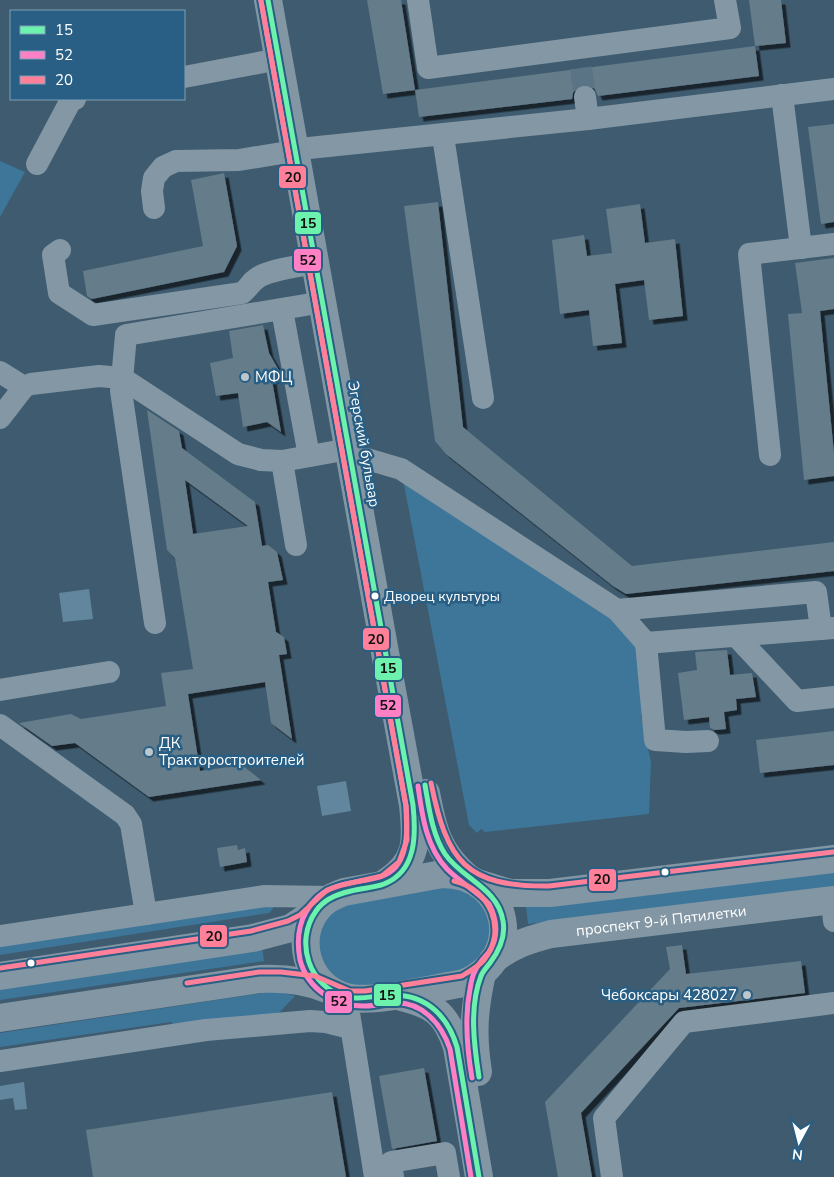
<svg xmlns="http://www.w3.org/2000/svg" width="834" height="1177" viewBox="0 0 834 1177" font-family="'Nunito Sans',sans-serif">
<defs>
<filter id="shadow"><feDropShadow dx="4.5" dy="4.5" stdDeviation="0" flood-color="#0009"/></filter>
</defs>
<rect width="100%" height="100%" fill="#3e5b6f"/>
<g fill="#3d7699">
<path d="M0 161 25 172 0 217Z"/>
<path d="M401 469 646 643 641 716 651 762 649 814 485 832 481 829 477 833 469 825Z"/>
<path d="M834 871V888L528 924 526 907Z"/>
<path d="M448 881 474 890 493 922 487 951 462 974 355 990 335 982 317 956 322 918 336 904Z"/>
<path d="M272 903 273 909 269 913 0 955V943Z"/>
<path d="M262 947 264 961 0 1000V988Z"/>
<path d="M269 992 284 993 295 996 277 1015 178 1029 171 1022 0 1047V1033Z"/>
</g>
<g fill="#61869d">
<path d="M89 589 93 619 63 622 59 593Z"/>
<path d="M346 781 351 811 322 816 317 786Z"/>
<path d="M24 1082 27 1109 15 1110 13 1098 0 1100V1086Z"/>
</g>
<g fill="#657b8a" fill-rule="evenodd" filter="url(#shadow)">
<path d="M367 0H401L415 90 383 94Z"/>
<path d="M749 0H781L786 43 755 46 759 76 598 96 595 89 590 85 584 84 577 87 573 93 572 99 419 117 415 90 755 46Z"/>
<path d="M834 124V222L821 224 808 127Z"/>
<path d="M224 173 237 246 224 272 92 299 87 296 83 271 203 246 191 180Z"/>
<path d="M438 202 463 427 632 566 834 542V571L626 594 613 586 446 454 435 441 404 206Z"/>
<path d="M640 204 645 243 675 239 683 316 649 320 644 280 615 284 622 343 593 346 589 310 560 314 552 240 584 235 587 256 612 253 606 209Z"/>
<path d="M834 258V309L820 311 834 453V476L804 480 788 314 802 313 795 263Z"/>
<path d="M263 325 269 353 281 374 272 380 281 432 267 422 243 427 238 393 216 396 210 363 233 358 229 331Z"/>
<path d="M147 410 179 431 182 448 255 502 262 546 268 545 277 552 283 580 268 582 276 632 284 637 287 654 279 655 292 739 271 723 265 682 188 694 200 771 242 765 261 780 149 797 75 743 52 746 19 723 71 714 81 719 166 706 161 673 193 669 175 558 167 550ZM185 480 248 526 193 534Z"/>
<path d="M727 650 730 675 752 673 756 697 736 699 737 710 724 712 726 729 715 730 710 728 709 717 684 720 678 673 697 670 695 652Z"/>
<path d="M834 731V765L760 773 756 740Z"/>
<path d="M237 845 238 850 245 848 247 862 220 867 217 848Z"/>
<path d="M682 945 686 974 801 961 805 993 679 1008 581 1113 592 1177H558L545 1102 670 969 666 947Z"/>
<path d="M424 1068 437 1141 392 1149 379 1076Z"/>
<path d="M332 1092 346 1177H93L86 1130Z"/>
</g>
<g fill="none" stroke-linecap="round" stroke-linejoin="round">
<path stroke="#5b7485" stroke-width="22" stroke-dasharray="22 11" stroke-linecap="butt" d="M581 68 585 97"/>
<g stroke="#8497a5" stroke-width="22">
<path d="M418 0 428 68 730 28 725 0"/>
<path d="M184 77 279 59"/>
<path d="M782 95 801 248"/>
<path d="M585 97 588 119"/>
<path d="M443 136 483 398"/>
<path d="M309 148 588 119 834 89"/>
<path d="M37 164 71 100 75 99"/>
<path d="M154 208 152 191 154 178 163 167 176 161 239 160 294 151"/>
<path d="M60 250 53 255 59 293 93 315 242 293C248 289 250 283 256 279 266 270 301 266 315 263"/>
<path d="M282 310 309 456"/>
<path d="M0 372 24 387"/>
<path d="M0 418 24 387 31 384 99 376 122 378 238 454 261 460 282 461 349 449"/>
<path d="M770 455 749 254 834 244"/>
<path d="M367 459 401 469 617 610 646 643"/>
<path d="M282 461 296 545"/>
<path d="M617 610 816 592 821 629"/>
<path d="M155 623 121 391 126 335 323 302"/>
<path d="M737 637 797 701 834 697"/>
<path d="M0 690 109 672"/>
<path d="M0 725 125 815 131 824 146 914"/>
<path d="M708 741 686 742 655 740 646 643 834 628"/>
<path d="M832 900 834 921"/>
<path d="M0 936 265 896 330 897"/>
<path d="M349 1013 375 1177"/>
<path d="M0 1061 206 1030 310 1021 326 1022 350 1028"/>
<path d="M393 1177 391 1162 445 1153 449 1177"/>
<path d="M612 1177 604 1118 684 1022 834 1003"/>
</g>
<g stroke="#8296a3" stroke-width="28">
<path d="M268 0 384 647 413 805C417 841 418 862 385 883"/>
<path d="M426 793C433 830 438 852 467 877"/>
<path d="M442 874C511 874 526 959 464 983 435 988 372 1004 346 997 306 987 292 934 321 905 328 898 336 895 344 892Z"/>
<path d="M480 884 510 893H550L834 859"/>
<path id="s1" d="M493 960C512 945 528 940 551 934L834 900"/>
<path d="M0 976 253 938 291 928 315 912"/>
<path d="M398 996C432 1004 446 1012 457 1047L479 1177"/>
<path d="M0 1018 260 979C283 978 305 980 327 989"/>
<path d="M478 1072C472 1034 474 1010 482 973"/>
</g>
<defs>
<g id="bus-1">
<path d="M268 0 413 805C416 834 417 871 384 884 374 888 361 888 351 891 337 894 324 899 316 911 294 942 309 987 346 997 364 1001 377 994 395 995 428 996 448 1017 457 1047L479 1177"/>
<path d="M425 785C429 808 432 834 445 854 462 879 498 888 503 921 506 937 499 951 490 963 487 967 483 971 481 976 469 1007 474 1045 479 1077"/>
</g>
<g id="bus-2">
<path d="M261 1 406 806C416 919 340 852 306 912 298 926 297 944 300 960 308 990 336 1007 366 1006 375 1006 383 1003 392 1003 422 1001 441 1023 450 1049L471 1177"/>
<path d="M418 786C422 815 426 847 447 869 460 882 476 891 489 904 497 919 499 937 489 952 484 958 478 964 475 971 472 976 471 983 470 989 464 1019 467 1049 472 1078"/>
</g>
<g id="bus-3">
<path d="M431 783C447 861 465 887 549 886L833 852"/>
<path d="M0 968 251 931 288 921 300 915 327 890 342 885 382 876 399 862 407 840 406 806 261 1"/>
<path d="M187 983 259 972H281L315 976 350 991H365L462 976C470 971 478 967 484 960 508 930 490 889 454 881"/>
</g>
</defs>
<use href="#bus-1" stroke="#295f84" stroke-width="9"/>
<use href="#bus-2" stroke="#295f84" stroke-width="9"/>
<use href="#bus-3" stroke="#295f84" stroke-width="9"/>
<use href="#bus-1" stroke="#6df2ae" stroke-width="5"/>
<use href="#bus-2" stroke="#ff80c5" stroke-width="5"/>
<use href="#bus-3" stroke="#ff8098" stroke-width="5"/>
</g>
<g fill="#bbc6cd" stroke="#295f84" stroke-width="2">
<circle cx="245" cy="377" r="5"/>
<circle cx="149" cy="752" r="5"/>
<circle cx="747" cy="995" r="5"/>
</g>
<g fill="#fff" stroke="#295f84" stroke-width="2">
<circle cx="375" cy="596" r="4.5"/>
<circle cx="665" cy="872" r="4.5"/>
<circle cx="31" cy="963" r="4.5"/>
</g>
<g text-anchor="middle" stroke-width="5" stroke-linejoin="round" paint-order="stroke">
<g font-size="14" fill="#fff" stroke="#295f84" text-anchor="start">
<text x="384" y="601">Дворец культуры</text>
</g>
<g font-size="15" fill="#fff" stroke="#295f84" text-anchor="start">
<text x="255" y="382">МФЦ</text>
<text x="159" y="748">ДК<tspan x="159" dy="17">Тракторостроителей</tspan></text>
<text x="737" y="1000" text-anchor="end">Чебоксары 428027</text>
</g>
<g font-size="15" fill="#fff" stroke="#295f84">
<text transform="translate(364 444) rotate(80)" y="5">Эгерский бульвар</text>
<text dy="5" stroke="none"><textPath href="#s1" startOffset="175">проспект 9-й Пятилетки</textPath></text>
</g>
</g>
<g stroke="#295f84" stroke-width="2">
<rect x="278" y="165" width="29" height="24" rx="5" fill="#ff8098"/>
<rect x="294" y="211" width="28" height="24" rx="5" fill="#6df2ae"/>
<rect x="293" y="248" width="29" height="24" rx="5" fill="#ff80c5"/>
<rect x="362" y="627" width="28" height="24" rx="5" fill="#ff8098"/>
<rect x="374" y="657" width="29" height="24" rx="5" fill="#6df2ae"/>
<rect x="374" y="694" width="28" height="24" rx="5" fill="#ff80c5"/>
<rect x="588" y="868" width="29" height="24" rx="5" fill="#ff8098"/>
<rect x="199" y="924" width="29" height="24" rx="5" fill="#ff8098"/>
<rect x="373" y="983" width="29" height="24" rx="5" fill="#6df2ae"/>
<rect x="324" y="990" width="29" height="24" rx="5" fill="#ff80c5"/>
</g>
<g font-size="14" text-anchor="middle" font-weight="bold" fill="#111">
<text x="293" y="182">20</text>
<text x="308" y="228">15</text>
<text x="308" y="265">52</text>
<text x="376" y="644">20</text>
<text x="388" y="673">15</text>
<text x="388" y="710">52</text>
<text x="602" y="884">20</text>
<text x="214" y="941">20</text>
<text x="387" y="1000">15</text>
<text x="339" y="1006">52</text>
</g>
<rect x="10" y="10" width="175" height="90" fill="#295f84" stroke="#7f9fb5"/>
<rect x="20" y="26" width="25" height="8" fill="#6df2ae" stroke="#7f9fb5"/>
<text x="55" y="35" font-size="15" fill="#ffffff">15</text>
<rect x="20" y="51" width="25" height="8" fill="#ff80c5" stroke="#7f9fb5"/>
<text x="55" y="60" font-size="15" fill="#ffffff">52</text>
<rect x="20" y="76" width="25" height="8" fill="#ff8098" stroke="#7f9fb5"/>
<text x="55" y="85" font-size="15" fill="#ffffff">20</text>
<g transform="translate(799 1142) rotate(187)" stroke="#295f84" stroke-width="4" paint-order="stroke">
<path d="M0-4L9 19L0 12L-9 19Z" fill="#ffffff"/>
<text y="-8" font-size="14" font-weight="bold" text-anchor="middle" fill="#ffffff">N</text>
</g>
</svg>
